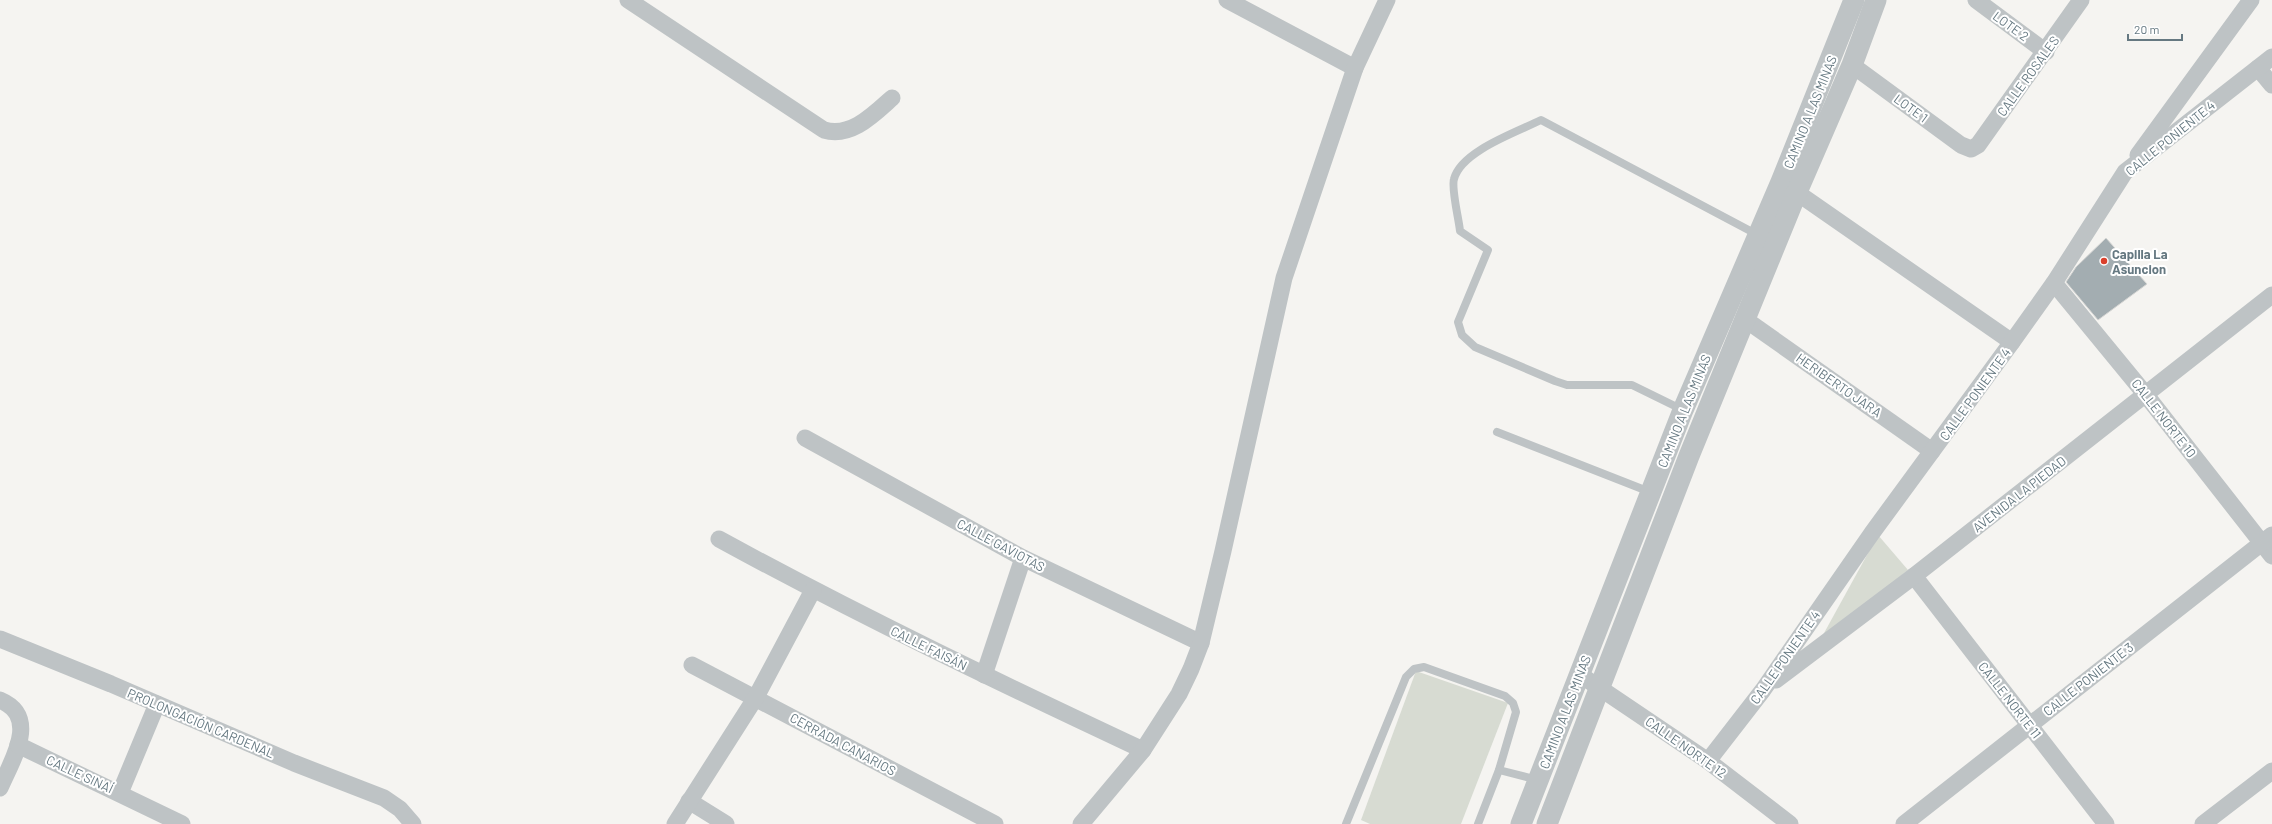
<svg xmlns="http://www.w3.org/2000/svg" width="2272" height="824" viewBox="0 0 2272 824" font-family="Barlow,sans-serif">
<rect width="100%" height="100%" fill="#f5f4f1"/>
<g fill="#d7dbd2">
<path d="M1878 535 1908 570 1818 644Z"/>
<path d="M1416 671 1508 703 1461 824H1370L1361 820Z"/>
</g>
<path fill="#a3adb1" stroke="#d6d6d4" d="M2106 238 2147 284 2098 320 2066 282 2076 267Z"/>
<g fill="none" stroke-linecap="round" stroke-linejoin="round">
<g stroke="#bec3c5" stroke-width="8">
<path d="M1683 410 1632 385H1567L1555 381 1475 347 1462 335 1458 322 1488 250 1460 231C1459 220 1451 188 1454 179 1461 151 1517 132 1541 120L1758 235"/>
<path d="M1497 432 1650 492"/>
<path d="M1346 824 1406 677 1414 669 1424 667 1505 696 1513 703 1516 712 1499 770"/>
<path d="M1478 824 1499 770 1538 780"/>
</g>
<g stroke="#bec3c5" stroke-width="17">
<path d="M628 0 824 130C851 138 873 115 892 98"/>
<path d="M1227 0 1355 68"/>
<path d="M1976 0 2046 52"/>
<path d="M1852 65 1961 145 1971 149 1978 145 2081 0"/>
<path d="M2258 68 2272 85"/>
<path d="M2138 155 2251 0"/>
<path d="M1786 185 2012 342"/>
<path d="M2054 283 2146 395 2272 556"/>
<path d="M1746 320 1932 451"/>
<path d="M805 438 1023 558 1201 643"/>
<path d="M719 539C858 615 1000 683 1143 750"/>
<path d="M1914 576 2106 824"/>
<path d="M0 639 111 684 294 763 384 798 400 809 413 824"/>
<path d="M692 665 995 824"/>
<path d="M1579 674 1708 761 1790 824"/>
<path d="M984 675 1023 558"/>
<path d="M1776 680 1914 576 2272 295"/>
<path d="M0 700C40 717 12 760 0 788"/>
<path d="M18 745 182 824"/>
<path d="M1708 761 1763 690 1872 533 2012 342 2054 283 2125 172 2272 57"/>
<path d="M120 793 157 704"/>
<path d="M689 801 726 824"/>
<path d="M675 824 756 697 813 590"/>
<path d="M1081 824 1143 750 1179 694 1191 669 1201 643 1223 551 1284 278 1355 68 1387 0"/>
<path d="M1904 824 2272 535"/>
<path d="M2203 824 2272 771"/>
</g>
<g stroke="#bec3c5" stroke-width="21">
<path d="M1521 824 1683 410 1781 182 1854 0"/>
<path d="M1547 824 1689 456 1797 192 1852 65 1876 0"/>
</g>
</g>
<circle fill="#da402c" stroke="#fff" stroke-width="1.5" cx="2104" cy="261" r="4"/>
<g text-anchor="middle" stroke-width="4" stroke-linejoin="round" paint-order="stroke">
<g font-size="13" fill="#657881" stroke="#fff">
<text transform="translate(2011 26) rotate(36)" y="5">LOTE 2</text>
<text transform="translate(2028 76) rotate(-54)" y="5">CALLE ROSALES</text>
<text transform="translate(1911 108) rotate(36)" y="5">LOTE 1</text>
<text transform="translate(1810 112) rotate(-68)" y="5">CAMINO A LAS MINAS</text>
<text transform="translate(2170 138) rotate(-39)" y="5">CALLE PONIENTE 4</text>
<text transform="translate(1839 385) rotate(35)" y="5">HERIBERTO JARA</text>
<text transform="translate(1975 394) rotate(-54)" y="5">CALLE PONIENTE 4</text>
<text transform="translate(1684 411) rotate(-68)" y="5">CAMINO A LAS MINAS</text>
<text transform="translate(2164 418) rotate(52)" y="5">CALLE NORTE 10</text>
<text transform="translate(2019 494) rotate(-38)" y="5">AVENIDA LA PIEDAD</text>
<text transform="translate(1001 545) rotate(28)" y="5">CALLE GAVIOTAS</text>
<text transform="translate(929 648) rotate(26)" y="5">CALLE FAISÁN</text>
<text transform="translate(1785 657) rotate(-55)" y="5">CALLE PONIENTE 4</text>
<text transform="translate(2088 679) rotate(-38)" y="5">CALLE PONIENTE 3</text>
<text transform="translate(2010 700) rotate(52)" y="5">CALLE NORTE 11</text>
<text transform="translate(1565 712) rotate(-69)" y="5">CAMINO A LAS MINAS</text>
<text transform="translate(201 723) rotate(23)" y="5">PROLONGACIÓN CARDENAL</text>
<text transform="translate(843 744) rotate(28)" y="5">CERRADA CANARIOS</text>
<text transform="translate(1686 747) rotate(35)" y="5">CALLE NORTE 12</text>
<text transform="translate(80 774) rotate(25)" y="5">CALLE SINAÍ</text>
</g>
<g font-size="13" font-weight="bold" fill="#657881" stroke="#fff" text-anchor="start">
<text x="2112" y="259">Capilla La<tspan x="2112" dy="15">Asuncion</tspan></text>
</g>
</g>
<path d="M2128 34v6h54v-6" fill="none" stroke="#657881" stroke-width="2"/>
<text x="2134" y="34" font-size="12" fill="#657881" stroke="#ffffff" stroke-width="3" paint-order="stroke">20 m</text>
</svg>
